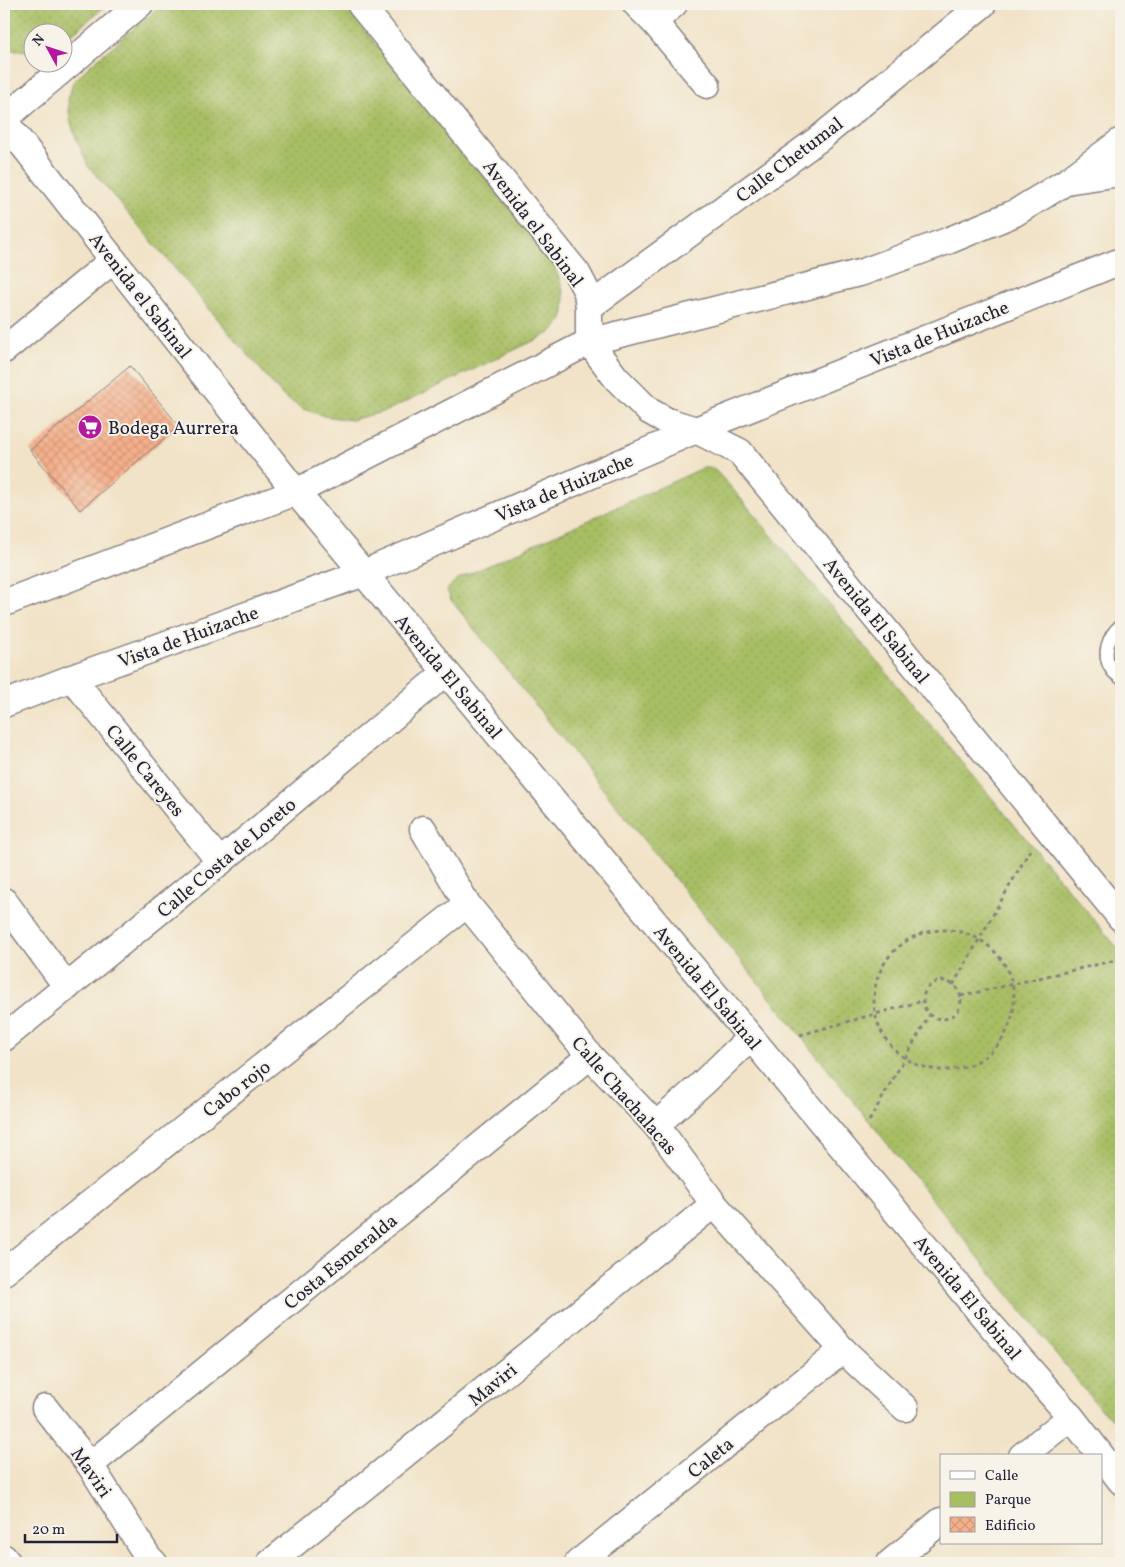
<svg xmlns="http://www.w3.org/2000/svg" width="1125" height="1567" viewBox="0 0 1125 1567" font-family="Vollkorn,serif">
<defs>
<pattern id="green-dots" width="8" height="8" patternUnits="userSpaceOnUse" patternTransform="scale(1.25)"><rect width="8" height="8" fill="#a7be63"/><path d="M2 2h.1M6 6h.1" fill="none" stroke="#8fa357" stroke-width="1.8" stroke-linecap="round"/></pattern>
<pattern id="building-cross-hatch" width="8" height="8" patternUnits="userSpaceOnUse" patternTransform="scale(1.25)"><rect width="8" height="8" fill="#f5b08b"/><path d="M0 0l8 8M0 8l8-8" fill="none" stroke="#d29779"/></pattern>
</defs>
<rect width="100%" height="100%" fill="#f7f3e8"/>
<filter id="ink" filterUnits="userSpaceOnUse"><feTurbulence type="fractalNoise" baseFrequency=".02" numOctaves="2"/><feDisplacementMap in="SourceGraphic" scale="10" xChannelSelector="R" yChannelSelector="G"/><feConvolveMatrix kernelMatrix="1 2 1 2 8 2 1 2 1" color-interpolation-filters="sRGB"/></filter>
<filter id="wash" filterUnits="userSpaceOnUse"><feTurbulence type="fractalNoise" baseFrequency=".0096" numOctaves="4" result="noise"/><feDisplacementMap in="SourceGraphic" scale="20" xChannelSelector="R" yChannelSelector="G"/><feGaussianBlur stdDeviation="1.12" result="paint"/><feColorMatrix in="noise" values="0 0 0 0 0 0 0 0 0 0 0 0 0 0 0 0 0 1.4 0 .05"/><feComposite in="paint" operator="in"/></filter>
<g filter="url(#wash)">
<rect width="100%" height="100%" fill="#f1e3c7"/>
<g fill="url(#green-dots)" stroke="#64704f">
<path d="M4 4H108L74 32 63 39 62 32H32V50L16 51 4 47Z"/>
<path d="M163 4H343L548 255C558 274 571 300 561 321 559 325 554 329 550 333L386 411 351 420 324 416 303 409 283 396 88 166 76 138 70 120 68 100 73 82 87 68Z"/>
<path d="M703 468H713L731 487 1121 952V1424L1102 1411 451 600 447 590 456 580Z"/>
</g>
<g id="blocks">
<path fill="url(#building-cross-hatch)" d="M130 366 179 426 80 510 30 450Z"/>
</g>
</g>
<g filter="url(#ink)">
<use href="#blocks" fill-opacity="0" stroke="#8a8281" stroke-width="1"/>
<g fill="none" stroke-linecap="round" stroke-linejoin="round">
<defs>
<path id="service" d="M1121 625C1108 636 1101 655 1112 670 1114 673 1118 676 1121 678"/>
<g id="minor">
<path d="M360 4 577 273 587 292 589 307V342L616 378 649 411 667 421 696 430 740 452 1121 918"/>
<path d="M636 4 654 22 707 85"/>
<path d="M654 22 674 4"/>
<path d="M4 119 140 4"/>
<path d="M4 121 296 492 989 1323 1071 1417 1121 1481"/>
<path d="M1072 180 1121 173"/>
<path d="M589 307 820 138 983 4"/>
<path d="M4 350 113 260"/>
<path d="M4 603 296 492 589 342 863 272 950 240 1015 213 1069 180 1121 141"/>
<path d="M72 678 220 862"/>
<path d="M4 704 72 678 364 573 696 430 1121 261"/>
<path d="M423 829 467 904 590 1056 656 1125 714 1204 843 1350 905 1408"/>
<path d="M4 901 67 987"/>
<path d="M4 1038 220 862 445 673"/>
<path d="M656 1125 702 1084 750 1038"/>
<path d="M4 1272 467 904"/>
<path d="M45 1408 90 1465 148 1557 154 1563"/>
<path d="M1022 1456 1071 1417"/>
<path d="M90 1465 590 1056"/>
<path d="M4 1558 8 1563"/>
<path d="M270 1563 714 1204"/>
<path d="M578 1563 843 1350"/>
<path d="M890 1563 941 1521"/>
</g>
</defs>
<use href="#service" stroke="#8a8281" stroke-width="15"/>
<use href="#minor" stroke="#8a8281" stroke-width="29"/>
<g stroke="#8a8281" stroke-width="3" stroke-dasharray="4 4" stroke-linecap="butt">
<circle cx="944" cy="1000" r="70"/>
<circle cx="942" cy="1000" r="19"/>
<path d="M953 985 1030 850"/>
<path d="M961 996 1121 959"/>
<path d="M800 1035 922 1001"/>
<path d="M869 1121 929 1016"/>
</g>
<use href="#service" stroke="#fff" stroke-width="12"/>
<use href="#minor" stroke="#fff" stroke-width="26"/>
</g>
</g>
<defs>
<symbol id="supermarket-disc" viewBox="-11 -11 22 22"><circle r="9.5" fill="#b5179e" stroke="#f7f3e8"/><path d="M-6-5.5h2.5l.6 2H6L4.5 2H-2.5L-4.4-4H-6ZM-1.5 3.2a1.3 1.3 0 1 0 .1 0ZM3 3.2a1.3 1.3 0 1 0 .1 0Z" fill="#fff"/></symbol>
</defs>
<g fill-rule="evenodd">
<use href="#supermarket-disc" x="76" y="413" width="28" height="28"/>
</g>
<g text-anchor="middle" stroke-width="4" stroke-linejoin="round" paint-order="stroke">
<g font-size="19" fill="#22223b" stroke="#f7f3e8">
<text transform="translate(789 159) rotate(-37)" y="7">Calle Chetumal</text>
<text transform="translate(534 223) rotate(53)" y="7">Avenida el Sabinal</text>
<text transform="translate(141 295) rotate(52)" y="7">Avenida el Sabinal</text>
<text transform="translate(939 333) rotate(-22)" y="7">Vista de Huizache</text>
<text transform="translate(564 487) rotate(-23)" y="7">Vista de Huizache</text>
<text transform="translate(877 620) rotate(51)" y="7">Avenida El Sabinal</text>
<text transform="translate(188 636) rotate(-20)" y="7">Vista de Huizache</text>
<text transform="translate(449 676) rotate(50)" y="7">Avenida El Sabinal</text>
<text transform="translate(146 770) rotate(51)" y="7">Calle Careyes</text>
<text transform="translate(226 857) rotate(-40)" y="7">Calle Costa de Loreto</text>
<text transform="translate(708 987) rotate(50)" y="7">Avenida El Sabinal</text>
<text transform="translate(236 1088) rotate(-38)" y="7">Cabo rojo</text>
<text transform="translate(625 1095) rotate(49)" y="7">Calle Chachalacas</text>
<text transform="translate(340 1261) rotate(-39)" y="7">Costa Esmeralda</text>
<text transform="translate(968 1297) rotate(50)" y="7">Avenida El Sabinal</text>
<text transform="translate(492 1384) rotate(-39)" y="7">Maviri</text>
<text transform="translate(710 1457) rotate(-39)" y="7">Caleta</text>
<text transform="translate(92 1472) rotate(55)" y="7">Maviri</text>
</g>
<g font-size="19" fill="#22223b" stroke="#f7f3e8" text-anchor="start">
<text x="108" y="434">Bodega Aurrera</text>
</g>
</g>
<rect width="1125" height="1567" fill="none" stroke="#f7f3e8" stroke-width="20"/>
<rect x="940" y="1454" width="162" height="90" fill="#f7f3e8" stroke="#a29fa3"/>
<rect x="950" y="1471" width="25" height="8" fill="#ffffff" stroke="#a29fa3"/>
<text x="985" y="1480" font-size="15" fill="#22223b">Calle</text>
<rect x="950" y="1492" width="25" height="15" fill="#a7be63" stroke="#a29fa3"/>
<text x="985" y="1504" font-size="15" fill="#22223b">Parque</text>
<rect x="950" y="1517" width="25" height="15" fill="url(#building-cross-hatch)" stroke="#a29fa3"/>
<text x="985" y="1530" font-size="15" fill="#22223b">Edificio</text>
<g transform="translate(48 48) rotate(310)"><circle r="24" fill="#f7f3e8" stroke="#a29fa3"/>
<path d="M0-4L9 19L0 12L-9 19Z" fill="#b5179e"/>
<text y="-8" font-size="14" font-weight="bold" text-anchor="middle" fill="#22223b">N</text>
</g>
<path d="M25 1534v8h92v-8" fill="none" stroke="#22223b" stroke-width="2.5"/>
<text x="32" y="1534" font-size="15" fill="#22223b" stroke="#f7f3e8" stroke-width="4" paint-order="stroke">20 m</text>
</svg>
